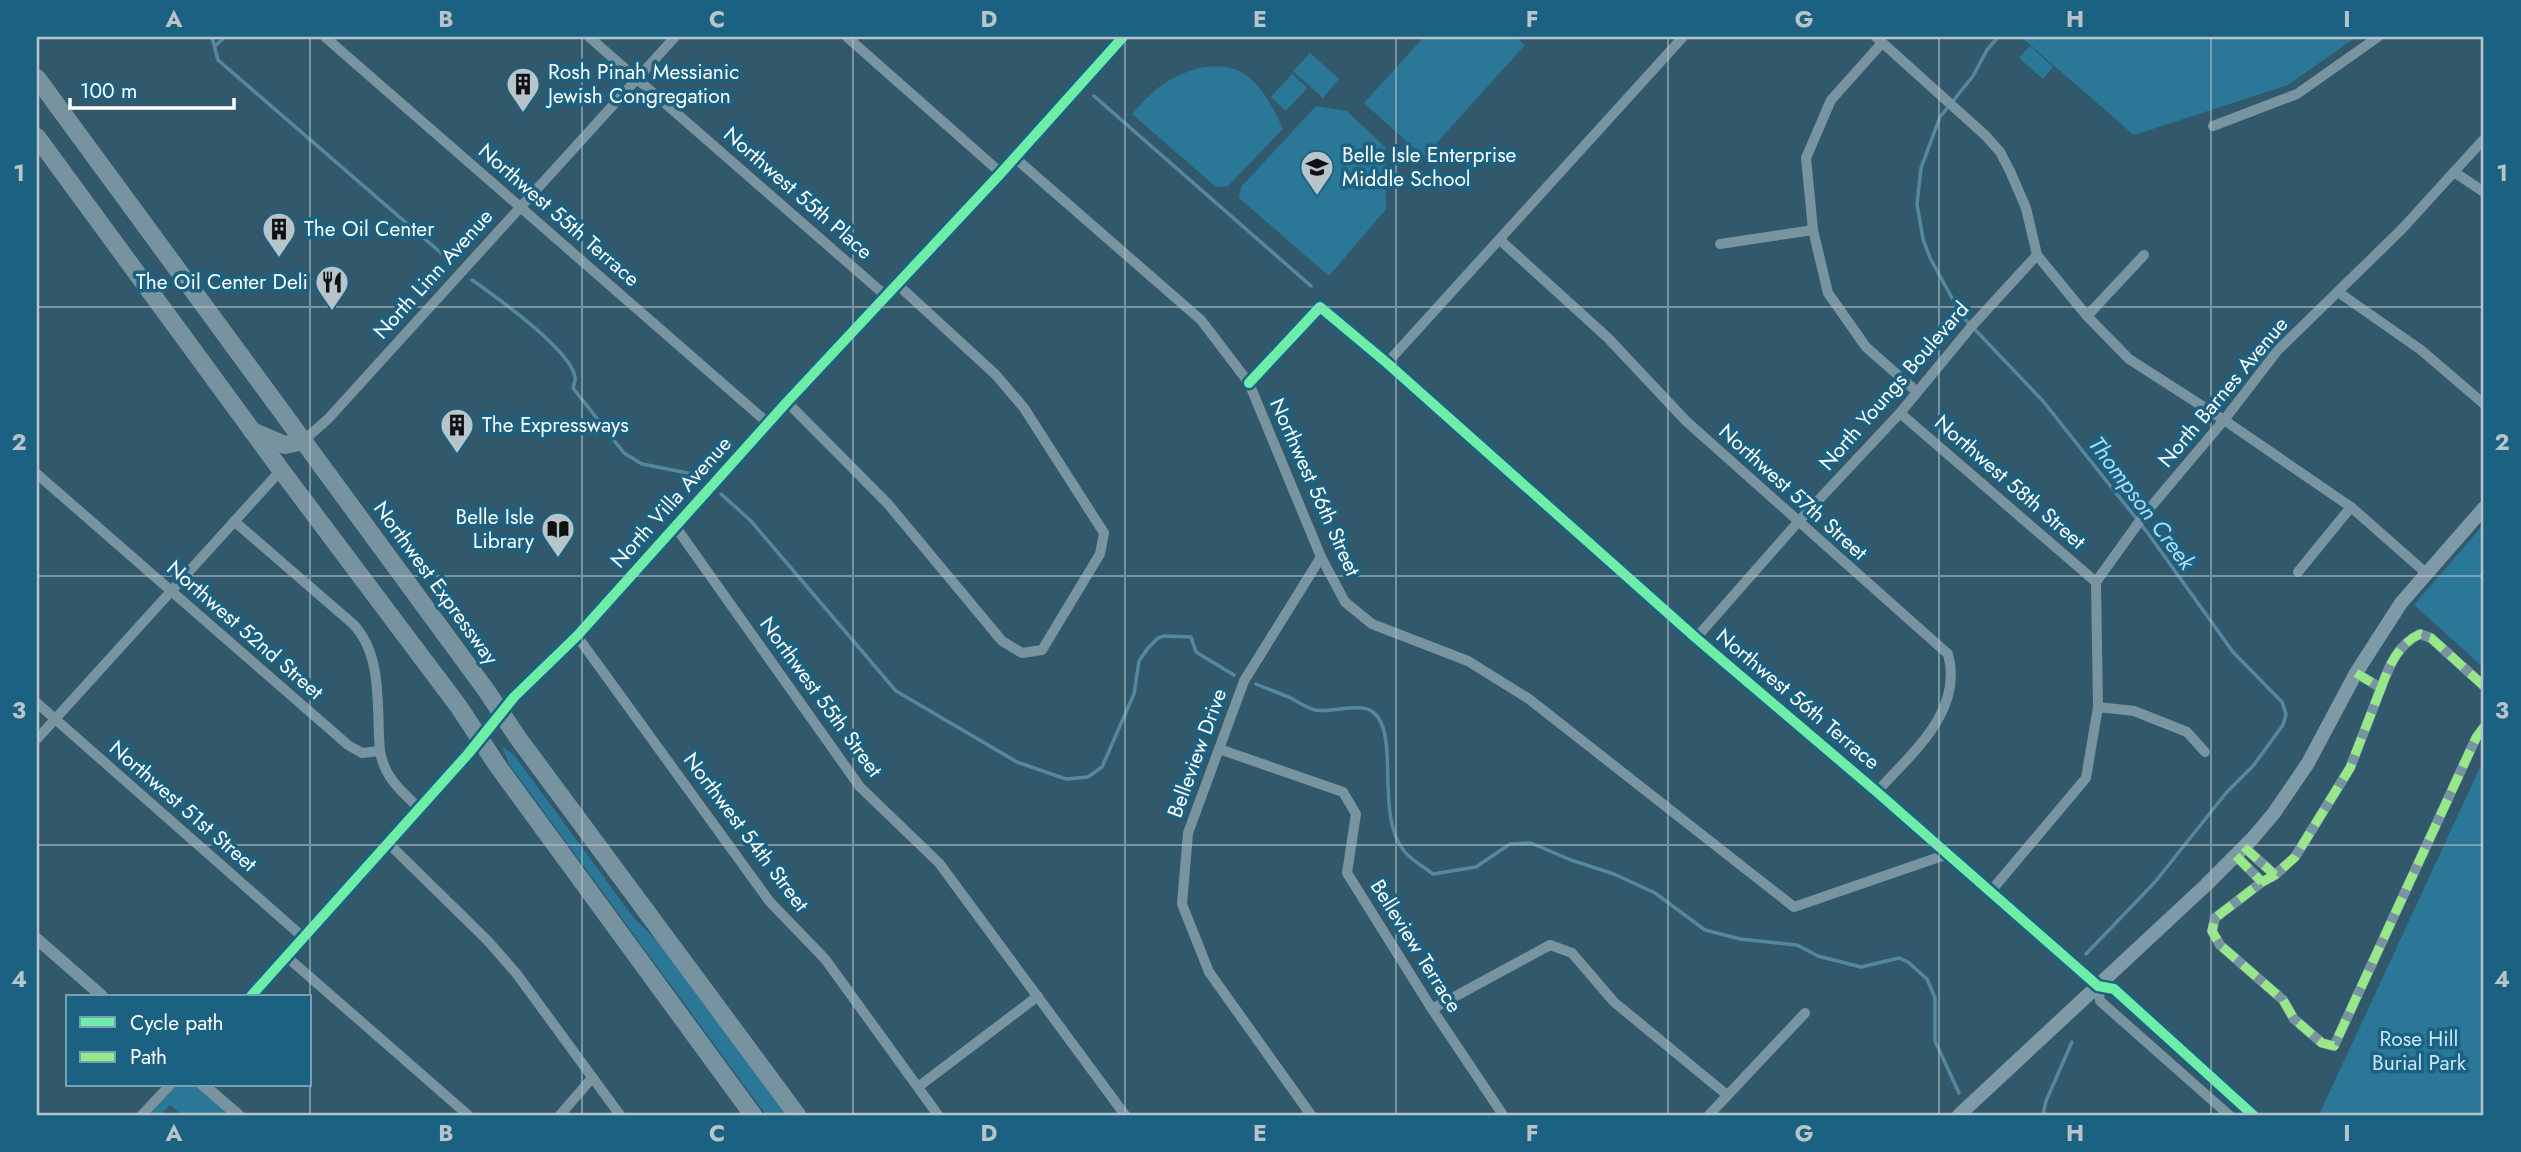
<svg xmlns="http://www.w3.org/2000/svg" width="2521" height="1152" viewBox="0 0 2521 1152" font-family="Jost,sans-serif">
<rect width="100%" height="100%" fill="#32596b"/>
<g fill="#2b7798">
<path d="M1424 37H1516L1525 45 1424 157 1364 103Z"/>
<path d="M2021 37H2356L2288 85 2134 135Z"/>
<path d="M2030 46 2053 67 2043 79 2019 58Z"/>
<path d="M1310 53 1339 79 1323 98 1293 71Z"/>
<path d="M1203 67C1210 67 1218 66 1225 67 1256 71 1272 105 1283 129L1228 186 1216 187 1132 114C1155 88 1169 76 1203 67Z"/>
<path d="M1292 74 1307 88 1286 111 1271 97Z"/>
<path d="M1316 106 1347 111 1385 147 1386 209 1329 276 1239 198 1241 187Z"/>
<path d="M2484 524V668L2414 605Z"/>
<path d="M502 746 514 755 633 917 663 947 786 1115H766L509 764Z"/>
<path d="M2484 759V1115H2319Z"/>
<path d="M178 1084H193L229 1115H182L170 1105 160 1115H150Z"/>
</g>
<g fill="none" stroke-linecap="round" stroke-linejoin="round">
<g stroke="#55889f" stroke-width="3.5">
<path d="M212 37 218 60 448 259"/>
<path d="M1998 37 1987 50 1973 76 1940 117 1921 168 1917 204 1923 239 1930 258 1962 316 2043 401 2147 532 2233 652 2282 702 2286 714 2283 725 2253 766 2226 793 2155 882 2086 954"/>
<path d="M216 45 225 37"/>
<path d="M1094 96 1311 286"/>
<path d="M472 280C495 296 571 350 575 377 576 381 574 384 573 388L624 453 642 464 703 476"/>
<path d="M721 494 750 520 896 691 1017 762 1066 779 1088 777 1102 767 1134 694 1139 661 1148 648 1158 638 1164 636 1191 637 1196 652 1234 675"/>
<path d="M1256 684C1268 689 1279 693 1291 698 1298 702 1307 708 1315 710 1331 713 1361 702 1373 712 1401 734 1374 813 1404 851 1411 860 1424 867 1433 874L1476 867 1510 844 1531 843 1571 860 1614 874 1655 893 1705 930 1740 939 1797 945 1818 956 1861 967 1899 958 1908 962 1927 979 1935 998V1041L1959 1093"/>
<path d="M2043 1115 2046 1101 2072 1042"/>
</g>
<g stroke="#7894a1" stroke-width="10">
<path d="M325 37 768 423"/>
<path d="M589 37 886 296"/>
<path d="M847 37 1001 173"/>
<path d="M1876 37 1986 136 2000 152 2010 171 2026 208 2037 255 2087 316 2129 359 2224 420 2351 507 2426 573"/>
<path d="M1882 43 1831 100 1806 158 1813 230 1828 293 1866 347 1916 391"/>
<path d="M2213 126 2297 94 2378 37"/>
<path d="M1014 157 1201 320 1249 383 1321 557 1345 602 1372 624 1468 661 1529 699 1794 907 1948 854"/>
<path d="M2454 172 2484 192"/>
<path d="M1500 240 1608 338 1686 421 1948 654C1964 712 1911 753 1877 792"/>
<path d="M1720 244 1813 230"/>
<path d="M2338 292 2421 350 2484 404"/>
<path d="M2087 316 2144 255"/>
<path d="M1387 363 1683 37"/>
<path d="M1249 383 1320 307 1387 363 1696 638 1877 792 2098 986 2114 989 2253 1115"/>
<path d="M787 402 888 504 1002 641 1022 653 1042 650 1100 554 1104 533 1024 408 996 375 897 284"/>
<path d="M1900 413 2096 582"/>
<path d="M303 441 328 419 675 37"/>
<path d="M37 474 348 745 362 753 380 751C384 777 401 791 419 808"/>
<path d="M234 521 353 624C384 656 376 710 380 751"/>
<path d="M675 526 860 787 939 863 1125 1115"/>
<path d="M2298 572 2351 507"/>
<path d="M577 636 770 902 825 959 938 1115"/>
<path d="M1696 638 1798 522 1900 413 1971 327 2037 255"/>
<path d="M2356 673 2381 688C2389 666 2398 644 2420 634L2431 638 2484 686"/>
<path d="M2381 688 2350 768 2295 857 2275 875 2262 882 2215 918 2212 931 2220 945 2283 1000 2294 1019 2322 1043 2334 1046 2476 738 2484 727"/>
<path d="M37 703 304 938"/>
<path d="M2098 707 2134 711 2187 732 2205 752"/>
<path d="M37 739 281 470"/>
<path d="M1219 749 1343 792 1356 814 1347 873 1432 1009 1503 1115"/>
<path d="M389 844 487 940 516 973 620 1115"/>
<path d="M2244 847 2275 875"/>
<path d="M2236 856 2262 882"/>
<path d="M1991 891 2086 778 2098 707 2096 582 2144 515 2224 420 2278 350 2402 229 2484 139"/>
<path d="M287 957 468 1115"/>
<path d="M2098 986 2100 1001 2229 1115"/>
<path d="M251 996 480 739"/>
<path d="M1432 1009 1550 945 1572 953 1614 1002 1727 1095"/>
<path d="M918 1087 1038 996"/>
<path d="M142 1115 171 1084"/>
<path d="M560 1115 592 1078"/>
<path d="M1311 1115 1209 972 1182 904 1188 833 1244 681 1321 557"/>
<path d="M1709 1115 1805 1013"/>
</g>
<g stroke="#7894a1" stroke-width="12">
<path d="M480 739 514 697 577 636 787 402 1001 173 1123 37"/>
<path d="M37 939 102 996"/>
<path d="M202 1084 238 1115"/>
</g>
<path stroke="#7e9aa6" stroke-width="14" d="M1959 1115 2206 885 2252 839 2274 813 2308 763 2356 673 2401 603 2484 508"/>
<g stroke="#7893a0" stroke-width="18">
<path d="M37 78 486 690 518 738 797 1115"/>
<path d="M37 137 281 470 459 707 497 765 753 1115"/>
<path d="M252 431 285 445 303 441"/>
</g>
<g stroke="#98e88a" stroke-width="9" stroke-dasharray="18 9" stroke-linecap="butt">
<path d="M2356 673 2381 688C2389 666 2398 644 2420 634L2431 638 2484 686"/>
<path d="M2381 688 2350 768 2295 857 2275 875 2262 882 2215 918 2212 931 2220 945 2283 1000 2294 1019 2322 1043 2334 1046 2476 738 2484 727"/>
<path d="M2244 847 2275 875"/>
<path d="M2236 856 2262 882"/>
</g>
<defs>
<g id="cycleway">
<path d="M1249 383 1320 307 1387 363 1696 638 1877 792 2098 986 2114 989 2253 1115"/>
<path d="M251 996 468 754 514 697 577 636 787 402 1001 173 1123 37"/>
</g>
</defs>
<use href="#cycleway" stroke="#1b6182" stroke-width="15"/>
<use href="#cycleway" stroke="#6deda7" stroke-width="10"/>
</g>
<path fill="none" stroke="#b7c5cb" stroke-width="2" stroke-opacity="0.55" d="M310 37V1115M582 37V1115M853 37V1115M1125 37V1115M1396 37V1115M1668 37V1115M1939 37V1115M2211 37V1115M37 307H2484M37 576H2484M37 845H2484"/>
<defs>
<symbol id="building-pin" viewBox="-11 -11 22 30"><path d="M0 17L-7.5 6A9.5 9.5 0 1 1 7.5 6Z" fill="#b7c5cb" stroke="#1b6182"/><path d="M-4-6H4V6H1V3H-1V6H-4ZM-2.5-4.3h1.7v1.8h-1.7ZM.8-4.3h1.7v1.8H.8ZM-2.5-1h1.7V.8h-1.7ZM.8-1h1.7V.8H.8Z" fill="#111"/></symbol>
<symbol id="school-pin" viewBox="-11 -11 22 30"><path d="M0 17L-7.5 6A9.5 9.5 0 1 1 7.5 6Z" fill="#b7c5cb" stroke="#1b6182"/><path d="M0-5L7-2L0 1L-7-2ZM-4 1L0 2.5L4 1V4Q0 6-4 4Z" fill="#111"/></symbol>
<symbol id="restaurant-pin" viewBox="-11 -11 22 30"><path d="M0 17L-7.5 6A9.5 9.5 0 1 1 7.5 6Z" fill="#b7c5cb" stroke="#1b6182"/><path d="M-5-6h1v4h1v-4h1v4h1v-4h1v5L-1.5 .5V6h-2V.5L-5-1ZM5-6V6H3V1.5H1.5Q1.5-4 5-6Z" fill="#111"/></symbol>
<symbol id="library-pin" viewBox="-11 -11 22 30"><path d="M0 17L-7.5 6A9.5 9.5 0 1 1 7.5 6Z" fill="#b7c5cb" stroke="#1b6182"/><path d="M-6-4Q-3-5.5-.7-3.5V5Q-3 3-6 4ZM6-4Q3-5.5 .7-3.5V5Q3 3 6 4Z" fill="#111"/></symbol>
</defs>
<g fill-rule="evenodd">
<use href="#building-pin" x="504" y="65" width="38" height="52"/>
<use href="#school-pin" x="1298" y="148" width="38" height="52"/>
<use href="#building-pin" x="260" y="210" width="38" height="52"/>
<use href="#restaurant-pin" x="313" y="263" width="38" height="52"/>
<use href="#building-pin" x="438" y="406" width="38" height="52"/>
<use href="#library-pin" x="539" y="510" width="38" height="52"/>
</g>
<g text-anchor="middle" stroke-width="7" stroke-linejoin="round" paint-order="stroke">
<g font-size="21" fill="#fff" stroke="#1b6182" text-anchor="start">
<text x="548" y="79">Rosh Pinah Messianic<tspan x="548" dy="24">Jewish Congregation</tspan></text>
<text x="1342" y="162">Belle Isle Enterprise<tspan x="1342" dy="24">Middle School</tspan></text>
<text x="304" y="236">The Oil Center</text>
<text x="308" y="289" text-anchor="end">The Oil Center Deli</text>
<text x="482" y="432">The Expressways</text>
<text x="534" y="524" text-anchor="end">Belle Isle<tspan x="534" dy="24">Library</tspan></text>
</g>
<g font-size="21" fill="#fff" stroke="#1b6182">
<text transform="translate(798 193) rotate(41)" y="7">Northwest 55th Place</text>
<text transform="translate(559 215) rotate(41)" y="7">Northwest 55th Terrace</text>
<text transform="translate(433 274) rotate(-48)" y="7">North Linn Avenue</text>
<text transform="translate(1894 386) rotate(-49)" y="7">North Youngs Boulevard</text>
<text transform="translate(2223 392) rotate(-50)" y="7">North Barnes Avenue</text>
<text transform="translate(2010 482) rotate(41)" y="7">Northwest 58th Street</text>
<text transform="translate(1315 487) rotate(66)" y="7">Northwest 56th Street</text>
<text transform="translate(1793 492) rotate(42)" y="7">Northwest 57th Street</text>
<text transform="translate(671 502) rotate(-48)" y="7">North Villa Avenue</text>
<text transform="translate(436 583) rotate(54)" y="7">Northwest Expressway</text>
<text transform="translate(245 630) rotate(41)" y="7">Northwest 52nd Street</text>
<text transform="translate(821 697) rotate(54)" y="7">Northwest 55th Street</text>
<text transform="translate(1798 699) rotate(40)" y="7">Northwest 56th Terrace</text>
<text transform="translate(1197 753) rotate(-70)" y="7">Belleview Drive</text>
<text transform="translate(183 806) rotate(41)" y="7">Northwest 51st Street</text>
<text transform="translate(746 832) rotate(53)" y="7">Northwest 54th Street</text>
<text transform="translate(1416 946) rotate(58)" y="7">Belleview Terrace</text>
</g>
<g font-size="21" fill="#c4e8f8" stroke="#1b6182">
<text x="2419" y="1046">Rose Hill<tspan x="2419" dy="24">Burial Park</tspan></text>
</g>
<g font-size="23" font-style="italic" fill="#abddf2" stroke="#1b6182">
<text transform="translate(2142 503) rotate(53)" y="8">Thompson Creek</text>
</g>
</g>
<rect width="2521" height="1152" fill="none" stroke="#1b6182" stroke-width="77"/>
<rect x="66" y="995" width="245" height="91" fill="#1b6182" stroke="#76a0b4" stroke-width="2"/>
<rect x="80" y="1017" width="35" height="10" fill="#6deda7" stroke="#76a0b4" stroke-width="2"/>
<text x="130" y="1030" font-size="21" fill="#ffffff">Cycle path</text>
<rect x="80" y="1052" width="35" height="10" fill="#98e88a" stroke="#76a0b4" stroke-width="2"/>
<text x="130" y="1064" font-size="21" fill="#ffffff">Path</text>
<path d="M70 98v10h164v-10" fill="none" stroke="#ffffff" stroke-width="3.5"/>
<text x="80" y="98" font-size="21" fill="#ffffff" stroke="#1b6182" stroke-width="5" paint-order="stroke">100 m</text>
<rect x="38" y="38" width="2444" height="1076" fill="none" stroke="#b7c5cb" stroke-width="2.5"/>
<g font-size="23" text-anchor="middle" font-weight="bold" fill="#b7c5cb">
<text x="174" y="27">A</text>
<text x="446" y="27">B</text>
<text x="717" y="27">C</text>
<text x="989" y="27">D</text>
<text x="1260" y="27">E</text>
<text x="1532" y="27">F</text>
<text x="1804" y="27">G</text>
<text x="2075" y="27">H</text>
<text x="2347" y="27">I</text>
<text x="19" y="181">1</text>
<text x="2502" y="181">1</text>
<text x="19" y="450">2</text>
<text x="2502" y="450">2</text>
<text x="19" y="718">3</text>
<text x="2502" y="718">3</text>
<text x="19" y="987">4</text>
<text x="2502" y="987">4</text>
<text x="174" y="1141">A</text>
<text x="446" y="1141">B</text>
<text x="717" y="1141">C</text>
<text x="989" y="1141">D</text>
<text x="1260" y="1141">E</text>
<text x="1532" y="1141">F</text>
<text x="1804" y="1141">G</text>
<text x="2075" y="1141">H</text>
<text x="2347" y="1141">I</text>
</g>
</svg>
